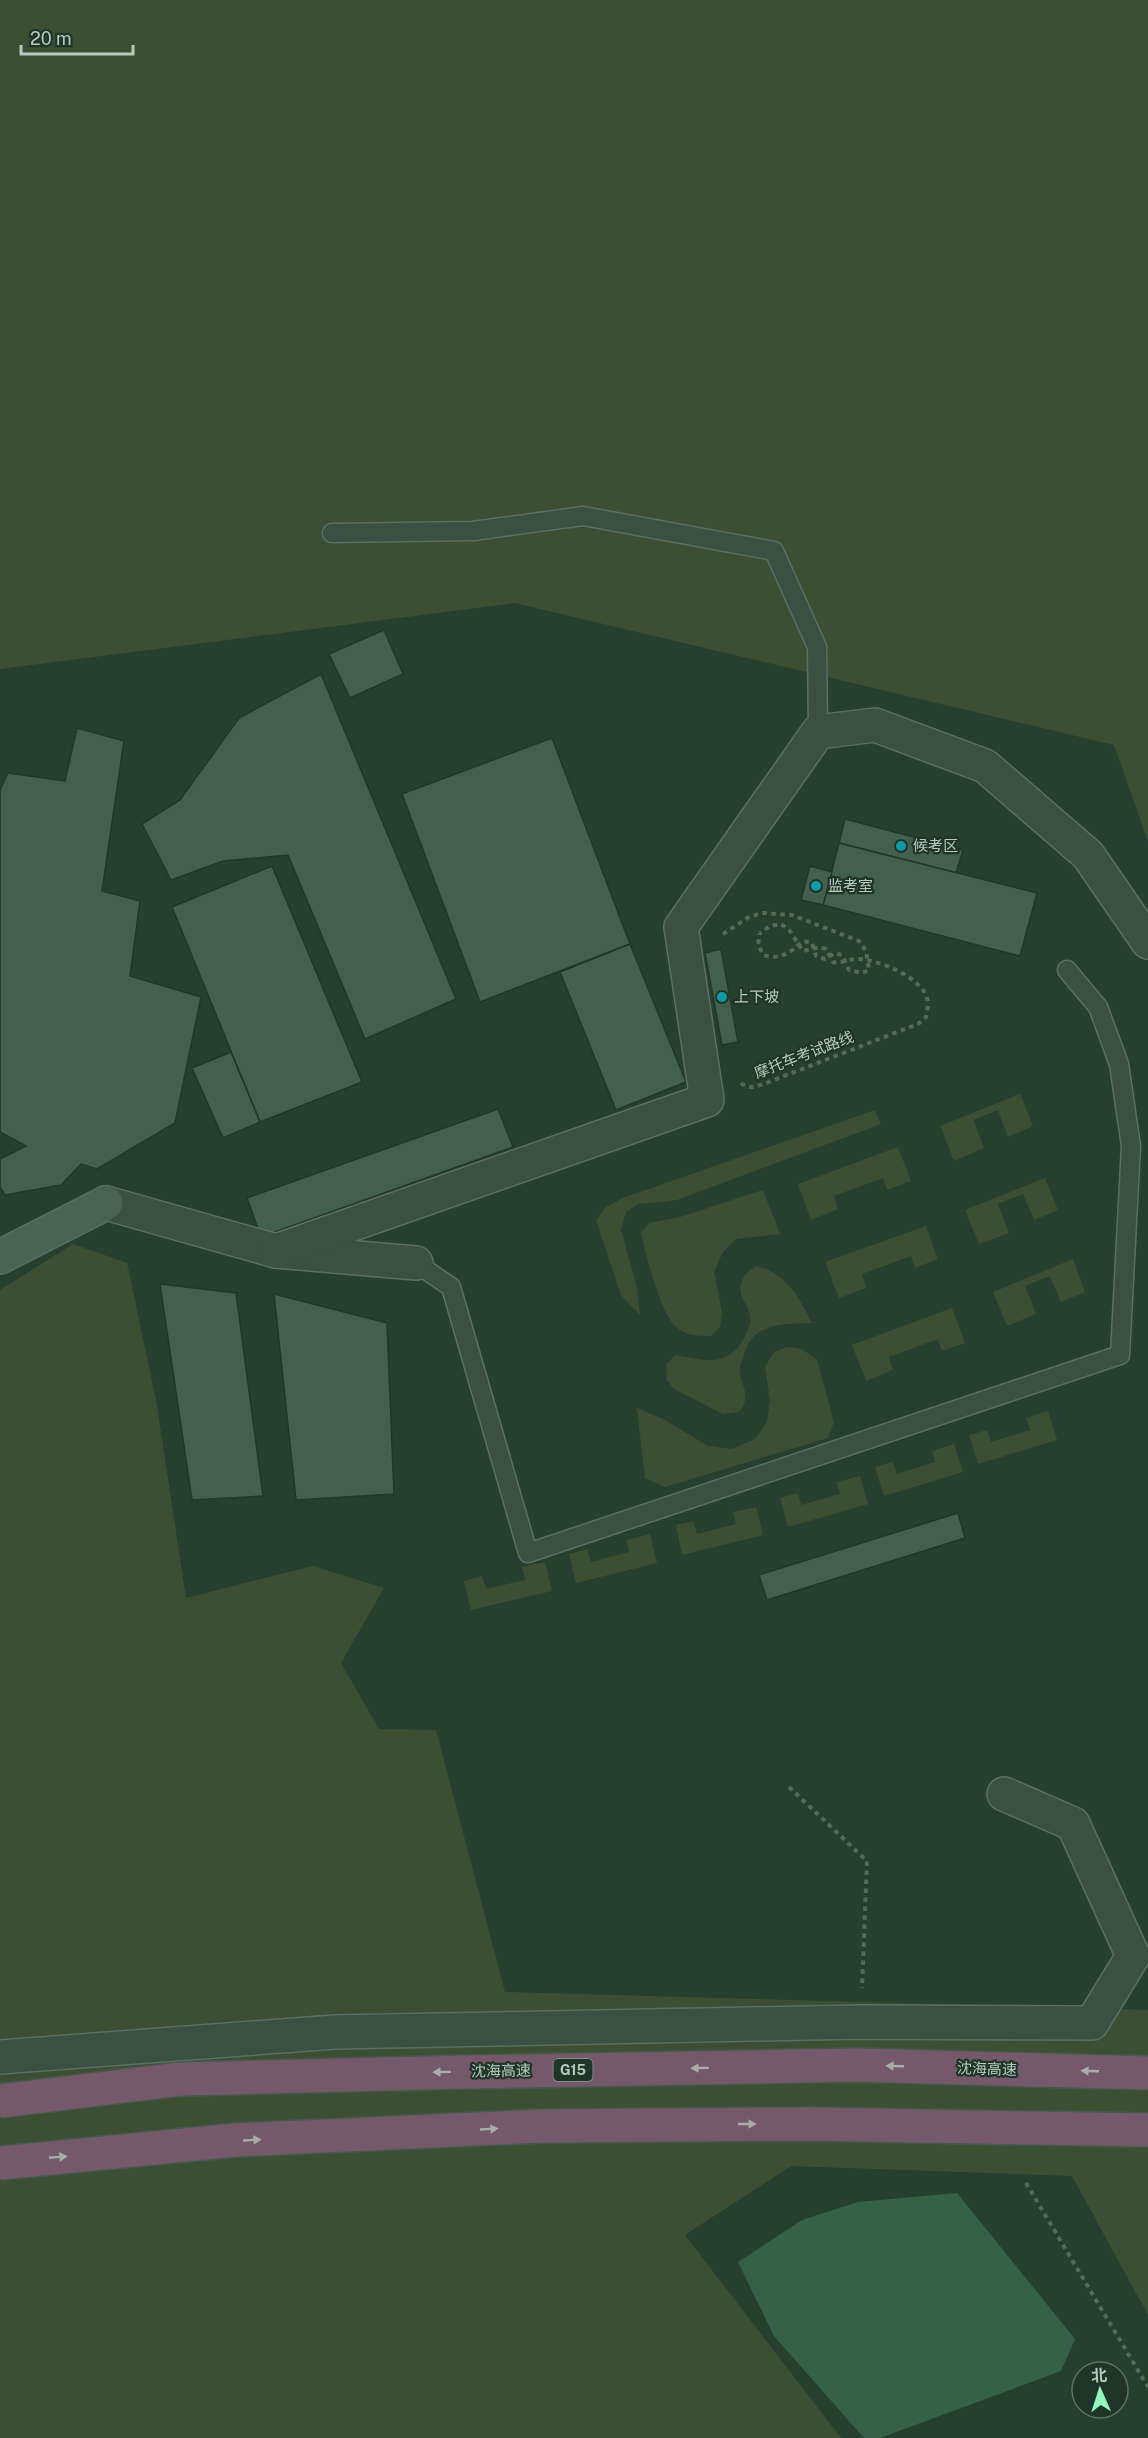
<svg xmlns="http://www.w3.org/2000/svg" width="1148" height="2438" viewBox="0 0 1148 2438" font-family="'Public Sans','Noto Sans SC',sans-serif">
<rect width="100%" height="100%" fill="#264030"/>
<g fill="#3c4f33">
<path d="M0 0H1148V841L1114 745 515 603 0 669Z"/>
<path d="M1020 1094 1033 1126 1008 1137 998 1110 973 1120 984 1148 954 1161 940 1126Z"/>
<path d="M875 1110 881 1124 677 1200 638 1204 626 1212 621 1230 637 1288 640 1315 621 1295 596 1220 606 1207 623 1198Z"/>
<path d="M898 1147 911 1181 887 1190 883 1178 834 1196 838 1209 811 1220 798 1184Z"/>
<path d="M1045 1178 1058 1210 1034 1220 1023 1194 998 1204 1009 1233 979 1244 965 1210Z"/>
<path d="M763 1190 780 1234 736 1239 723 1252 714 1272 722 1312 720 1327 711 1336C697 1336 686 1336 675 1326 662 1316 645 1252 641 1233L649 1223 680 1217Z"/>
<path d="M926 1226 938 1259 915 1268 911 1256 862 1274 866 1288 839 1298 825 1262Z"/>
<path d="M73 1244 127 1263 156 1400 186 1598 313 1566 384 1588 341 1663 379 1729 436 1730 505 1992 1148 2010V2315L1072 2176 791 2166 685 2235 841 2438H0V1290Z"/>
<path d="M1073 1259 1085 1292 1061 1302 1050 1276 1025 1286 1036 1314 1007 1326 993 1292Z"/>
<path d="M757 1266C788 1275 798 1296 812 1323 785 1324 752 1322 744 1355 743 1359 740 1364 740 1369 740 1387 753 1394 739 1412L723 1414 674 1389 667 1380 666 1365 675 1355C703 1360 727 1369 744 1338 749 1329 752 1322 749 1312 748 1307 745 1303 743 1299 736 1285 744 1272 757 1266Z"/>
<path d="M952 1308 965 1343 942 1351 938 1339 889 1357 893 1370 866 1381 852 1345Z"/>
<path d="M787 1347 802 1349 817 1360 834 1422 828 1438 665 1487 645 1478 637 1408 663 1419 708 1446 732 1449 755 1439 767 1422 770 1400 765 1366 774 1352Z"/>
<path d="M1048 1411 1057 1440 978 1464 969 1435 987 1430 991 1442 1030 1430 1026 1418Z"/>
<path d="M954 1444 963 1472 884 1496 875 1467 892 1462 897 1474 935 1462 932 1451Z"/>
<path d="M860 1476 868 1504 788 1527 780 1498 798 1493 801 1505 840 1494 837 1482Z"/>
<path d="M756 1507 763 1535 682 1555 676 1525 693 1521 697 1534 736 1524 733 1512Z"/>
<path d="M650 1534 657 1563 576 1583 569 1554 587 1549 591 1562 629 1552 627 1540Z"/>
<path d="M545 1562 552 1591 471 1610 464 1581 482 1576 486 1589 525 1580 522 1567Z"/>
</g>
<path fill="#356147" d="M957 2193 1075 2339 1061 2371 880 2438H864L774 2336 738 2262 802 2220 858 2202Z"/>
<g fill="#435f4e" stroke="#21372a" stroke-width="1.5">
<path d="M384 630 403 674 350 698 329 654Z"/>
<path d="M321 674 456 999 365 1039 288 855 223 861 171 880 142 824 180 800 239 718Z"/>
<path d="M77 728 124 741 102 891 140 901 130 976 201 997 175 1123 97 1169 81 1164 61 1185 5 1195 0 1187V1159L26 1146 0 1132V790L8 773 65 781Z"/>
<path d="M552 738 630 944 480 1002 402 794Z"/>
<path d="M845 819 963 850 956 873 839 843Z"/>
<path d="M839 843 1037 893 1020 956 823 905Z"/>
<path d="M272 866 362 1082 260 1122 172 907Z"/>
<path d="M810 866 832 872 823 905 801 900Z"/>
<path d="M630 944 686 1082 616 1110 560 972Z"/>
<path d="M721 949 738 1042 722 1045 705 953Z"/>
<path d="M231 1052 260 1122 223 1138 192 1068Z"/>
<path d="M498 1109 513 1147 261 1237 247 1198Z"/>
<path d="M160 1284 236 1293 263 1496 192 1500Z"/>
<path d="M274 1294 387 1323 394 1494 296 1500Z"/>
<path d="M958 1513 965 1538 767 1600 759 1575Z"/>
</g>
<g fill="none" stroke-linecap="round" stroke-linejoin="round">
<defs>
<g id="lane">
<path d="M332 533 473 531 583 516 774 551 817 647 818 732"/>
<path d="M416 1263 451 1287 528 1553 1120 1355 1131 1146 1119 1064 1098 1007 1067 970"/>
</g>
<g id="street">
<path d="M106 1203 276 1251 416 1263"/>
<path d="M276 1251 707 1100 681 927 818 732 875 725 985 766 1088 855 1148 942"/>
<path d="M0 2057 335 2032 861 2022 1092 2023 1133 1956 1073 1824 1004 1794"/>
</g>
<path id="secondary" d="M0 1257 106 1203"/>
</defs>
<use href="#lane" stroke="#5b7064" stroke-width="21"/>
<use href="#street" stroke="#5b7064" stroke-width="36"/>
<use href="#secondary" stroke="#5b7064" stroke-width="36"/>
<g stroke="#566b55" stroke-width="4" stroke-dasharray="4.5 4.5" stroke-linecap="butt">
<path d="M723 934 749 917 762 913 792 915 859 941 866 951 869 970 862 973 849 970 842 955 835 953 825 959 816 956 812 943 803 941C790 953 781 960 763 955L758 944 760 933"/>
<path d="M741 1083C749 1090 757 1086 766 1083L918 1024 926 1017C927 1011 929 1004 927 998 921 977 880 961 860 959 850 958 842 964 833 962L826 949 820 947 803 951 790 931 781 924 770 926 760 933"/>
<path d="M789 1787 867 1861 862 1988"/>
<path d="M1026 2183 1148 2387"/>
</g>
<use href="#lane" stroke="#3a5043" stroke-width="18"/>
<use href="#street" stroke="#3a5043" stroke-width="33"/>
<use href="#secondary" stroke="#496354" stroke-width="33"/>
<defs>
<g id="highway-bridge">
<path d="M0 2101 181 2079 466 2072 857 2065 1148 2073"/>
<path d="M0 2163 236 2140 542 2126 812 2124 1148 2130"/>
</g>
</defs>
<use href="#highway-bridge" stroke="#455a4e" stroke-width="36" stroke-linecap="butt"/>
<use href="#highway-bridge" stroke="#755869" stroke-width="33"/>
</g>
<defs><path id="oneway-solid" d="M-6-.8H1V-3.2L6.5 0L1 3.2V.8H-6Z" transform="scale(1.5)"/></defs>
<g fill="#a6aeaa">
<use href="#oneway-solid" transform="translate(895 2066) rotate(-178)"/>
<use href="#oneway-solid" transform="translate(700 2068) rotate(179)"/>
<use href="#oneway-solid" transform="translate(1090 2071) rotate(-178)"/>
<use href="#oneway-solid" transform="translate(442 2072) rotate(179)"/>
<use href="#oneway-solid" transform="translate(747 2124)"/>
<use href="#oneway-solid" transform="translate(489 2129) rotate(-3)"/>
<use href="#oneway-solid" transform="translate(252 2140) rotate(-3)"/>
<use href="#oneway-solid" transform="translate(58 2157) rotate(-5)"/>
</g>
<g fill="#0f9aa8" stroke="#1f3528" stroke-width="2">
<circle cx="901" cy="846" r="6"/>
<circle cx="816" cy="886" r="6"/>
<circle cx="722" cy="997" r="6"/>
</g>
<g text-anchor="middle" stroke-width="4.5" stroke-linejoin="round" paint-order="stroke">
<rect fill="#1f3528" stroke="#899d92" stroke-width="1.5" x="553.5" y="2059" width="39" height="22" rx="4.5"/>
<g font-size="14" font-weight="bold" fill="#b7cabf">
<text x="573" y="2075">G15</text>
</g>
<g font-size="15" fill="#b7cabf" stroke="#1f3528" text-anchor="start">
<text x="913" y="851">候考区</text>
<text x="828" y="891">监考室</text>
<text x="734" y="1002">上下坡</text>
</g>
<g font-size="15" fill="#b7cabf" stroke="#1f3528">
<text transform="translate(804 1055) rotate(-21)" y="5">摩托车考试路线</text>
<text transform="translate(987 2069) rotate(2)" y="5">沈海高速</text>
<text transform="translate(501 2071) rotate(-1)" y="5">沈海高速</text>
</g>
</g>
<g transform="translate(1100 2390) rotate(357)"><circle r="28" fill="#1f3528" stroke="#5c7164" stroke-width="1.5"/>
<path d="M0-4.5L10 22L0 15L-10 22Z" fill="#91f5bc"/>
<text y="-9" font-size="16" font-weight="bold" text-anchor="middle" fill="#b7cabf">北</text>
</g>
<path d="M21 45v9h112v-9" fill="none" stroke="#b7cabf" stroke-width="3"/>
<text x="30" y="45" font-size="18" fill="#b7cabf" stroke="#1f3528" stroke-width="4.5" paint-order="stroke">20 m</text>
</svg>
